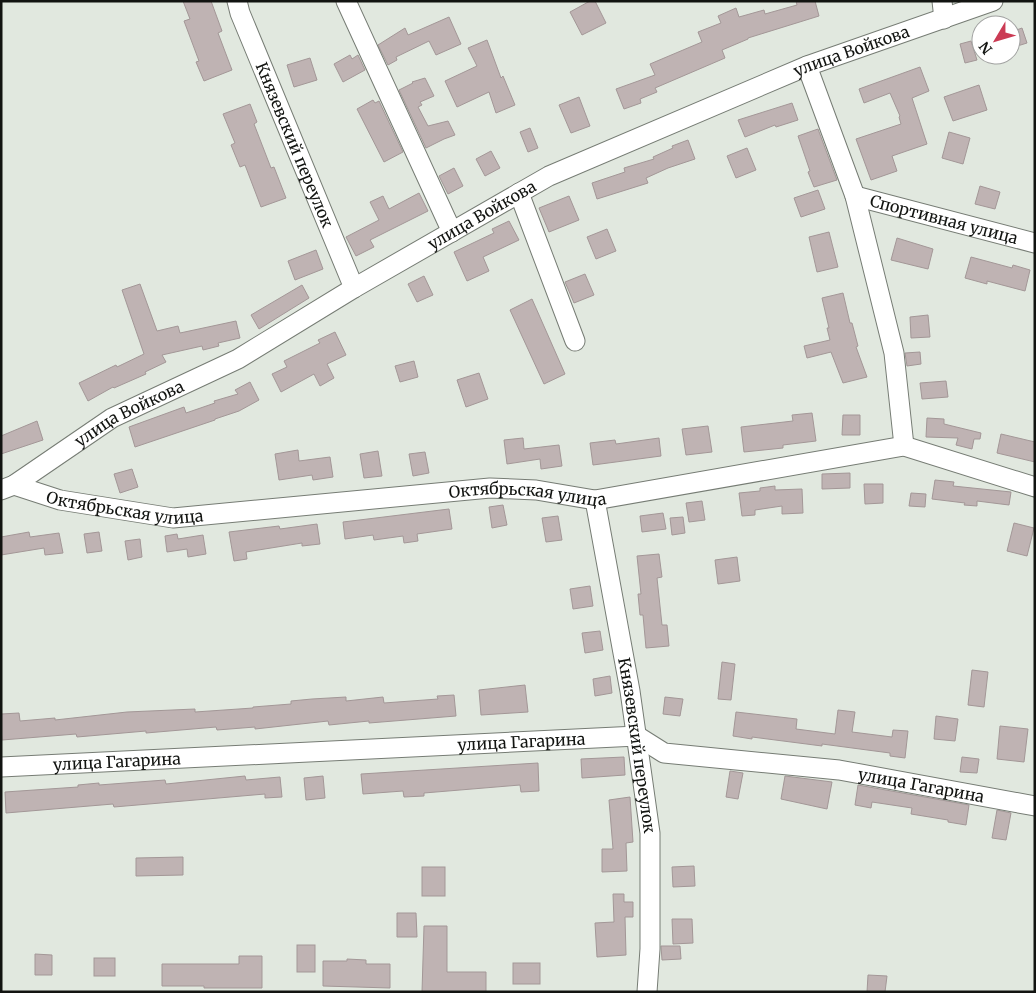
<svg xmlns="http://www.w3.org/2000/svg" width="1036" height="993" viewBox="0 0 1036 993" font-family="Merriweather,serif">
<rect width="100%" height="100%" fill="#e1e8df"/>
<g fill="#bfb3b3" stroke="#a39797">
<path d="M183 1H211L222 31 218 33 232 70 204 81 196 62 199 61 184 21 190 19Z"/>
<path d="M590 1H595L606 23 582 35 570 12Z"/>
<path d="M796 1H815L819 16 748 38V39L722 50 725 58 655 88 657 92 640 99 641 103 624 109 616 89 655 75 650 64 702 42 698 32 721 23 718 16 736 8 739 17 764 10 765 14 797 5Z"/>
<path d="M449 17 461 44 436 55 429 41 396 57 397 60 388 65 378 45 405 28 408 35Z"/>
<path d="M1022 28 1027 43 1011 48V32Z"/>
<path d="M487 40 501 78 503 76 515 105 496 113 489 92 457 107 445 81 477 66 468 48Z"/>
<path d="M971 41 977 60 965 63 960 44Z"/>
<path d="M350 55 352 59 358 55 365 70 343 82 334 64Z"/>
<path d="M310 58 317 80 294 87 287 65Z"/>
<path d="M920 67 929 91 912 98 927 144 892 156 897 171 871 180 856 139 901 124 899 117 900 116 890 93 864 103 859 89Z"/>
<path d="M425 78 434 96 420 102 422 105 418 107 428 126 448 121 455 135 444 139 426 148 399 90 413 83 412 82Z"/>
<path d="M979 85 987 110 953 121 944 97Z"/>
<path d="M579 97 590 126 571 133 559 105Z"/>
<path d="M373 100 375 103 379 101 403 152 384 162 357 109Z"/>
<path d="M792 103 798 120 776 127 775 125 745 137 738 120Z"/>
<path d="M250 104 257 122 254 124 271 168 274 167 286 198 261 207 245 165 240 167 231 145 235 143 223 114Z"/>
<path d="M530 128 538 148 528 152 520 132Z"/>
<path d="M818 129 837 180 814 187 808 172 810 171 798 136Z"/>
<path d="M949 132 970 138 963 164 942 158Z"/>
<path d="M688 140 695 159 668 168 646 178 648 183 597 199 592 183 625 172 624 168 654 159 653 157 673 148 672 146Z"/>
<path d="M747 148 756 170 736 178 727 156Z"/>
<path d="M491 151 500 168 485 176 476 159Z"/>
<path d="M454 168 463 186 448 194 439 176Z"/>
<path d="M980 186 1000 192 995 209 975 204Z"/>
<path d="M818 190 825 209 801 217 794 198Z"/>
<path d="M419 193 428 211 370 240 374 247 356 256 346 237 379 220 370 202 383 196 389 209Z"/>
<path d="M569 196 579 220 549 232 539 208Z"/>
<path d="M509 221 519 240 483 257 489 271 467 281 454 252 494 233 492 229Z"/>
<path d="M607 229 616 251 596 259 587 237Z"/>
<path d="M829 232 838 267 817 272 809 237Z"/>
<path d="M897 238 933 249 928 269 891 260Z"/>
<path d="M316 250 323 269 295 280 288 261Z"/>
<path d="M971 257 1012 268 1013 265 1030 270 1025 291 987 281V284L965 278Z"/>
<path d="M585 274 594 295 574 303 565 282Z"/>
<path d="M424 276 433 295 417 302 408 284Z"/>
<path d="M140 284 157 331 178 326 180 333 236 321 240 338 218 343 219 346 203 350 202 346 162 355 166 362 145 372 146 374 114 388 113 387 88 401 79 383 116 365 117 367 144 354 122 290Z"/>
<path d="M302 285 309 298 259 329 251 315Z"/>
<path d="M843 293 850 323H852L858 346 856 347 867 377 843 383 831 352 807 358 804 346 830 340 827 328H829L822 298Z"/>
<path d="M532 299 565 374 544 384 510 310Z"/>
<path d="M928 315 930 337 911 338 910 317Z"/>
<path d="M335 332 346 355 327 364 334 378 320 386 314 374 281 392 272 374 287 367 284 361 320 343 318 340Z"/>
<path d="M920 352 921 364 907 366 905 353Z"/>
<path d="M414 361 418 377 400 382 395 366Z"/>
<path d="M479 373 488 399 466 407 457 380Z"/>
<path d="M946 381 948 397 922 399 920 383Z"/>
<path d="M250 382 259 400 239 411 215 419V420L135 447 129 427 184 407 186 413 215 403 214 401 238 394 235 390Z"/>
<path d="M812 413 816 441 783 445V448L744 452 741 427 793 421 792 415Z"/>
<path d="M843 415H860V435H842Z"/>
<path d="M927 418 944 419V424L981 433 980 439H974L972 449 956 445 958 438 926 437Z"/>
<path d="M37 421 43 440 1 454V436Z"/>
<path d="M708 426 712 452 686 455 682 429Z"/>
<path d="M1001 434 1035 442V462L997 453Z"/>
<path d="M523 438 524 449 559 445 562 466 541 469 540 459 507 464 504 440Z"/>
<path d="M659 438 661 456 593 465 590 443 615 440 616 444Z"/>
<path d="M298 450 299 461 330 457 333 477 313 480 312 475 279 480 275 454Z"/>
<path d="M378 451 382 476 364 478 360 454Z"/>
<path d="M425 452 429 473 413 476 409 454Z"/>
<path d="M132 469 138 487 120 493 114 474Z"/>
<path d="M850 473V488L822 489V474Z"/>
<path d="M935 480 954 482 953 486 1011 492 1009 505 977 501V506L964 505 965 503 932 499Z"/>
<path d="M864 484H883V503L865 504Z"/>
<path d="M775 486V490L802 489 803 513 782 514V506L755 510V515L742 516 739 493 760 491V488Z"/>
<path d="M911 493 926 494 925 507 909 506Z"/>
<path d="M702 501 705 520 689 522 686 503Z"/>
<path d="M503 505 507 525 492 528 489 507Z"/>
<path d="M449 509 452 529 417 534 418 541 404 543 403 536 374 540 373 535 345 539 343 522Z"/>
<path d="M663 513 666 529 642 532 640 516Z"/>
<path d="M558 516 562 540 546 542 542 518Z"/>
<path d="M683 517 685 533 672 535 670 518Z"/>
<path d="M1014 523 1034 528 1027 556 1007 551Z"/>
<path d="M317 524 320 544 302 546V543L246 552 247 559 234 561 229 532 279 526 280 529Z"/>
<path d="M29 532 30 537 59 533 63 553 45 555 44 548 1 555V537Z"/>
<path d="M99 532 102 551 87 553 84 534Z"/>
<path d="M177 534 178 539 203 535 206 554 188 557 187 549 167 552 165 536Z"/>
<path d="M140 539 142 557 128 560 125 541Z"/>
<path d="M659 554 662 577 657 578 662 625H667L669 646 646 648 643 615H640L638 594H641L637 556Z"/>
<path d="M737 557 740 581 718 584 715 560Z"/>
<path d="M590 586 593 606 573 609 570 589Z"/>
<path d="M600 631 603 650 585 653 582 633Z"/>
<path d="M722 662 735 664 731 700 718 699Z"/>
<path d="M972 670 988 672 984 707 968 705Z"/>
<path d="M610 676 612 693 595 696 593 679Z"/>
<path d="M525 685 528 712 481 715 479 690Z"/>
<path d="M454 695 456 716 369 723V721L329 725 328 721 255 729V727L217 730 216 727 146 733V731L77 737 76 734 2 740 1 729V714L19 713 20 721 55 718V720L127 712 195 709V712L253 708V707L291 704V701L312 699 346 697V701L383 697 384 703 438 699 437 696Z"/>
<path d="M665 697 683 699 680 716 663 714Z"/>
<path d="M838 710 855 712 852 732 892 737 893 730 908 731 905 758 890 756V753L822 744V746L752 737V739L733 736 736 712 797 719 796 729 835 734Z"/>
<path d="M936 716 958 719 955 741 934 739Z"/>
<path d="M1000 726 1028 729 1024 762 997 759Z"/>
<path d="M624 757 625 775 582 778 581 759Z"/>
<path d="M962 757 979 759 977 773 960 772Z"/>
<path d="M538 763 539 791 521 792 520 785 424 793V796L404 797 403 791 363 794 361 774Z"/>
<path d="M730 771 743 773 738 799 726 797Z"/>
<path d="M245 776 246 780 280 777 282 797 265 798V794L114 807 113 804 6 813 5 792 78 787V785L99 783V785L165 780 166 784Z"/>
<path d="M323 776 325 798 306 800 304 778Z"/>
<path d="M785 776 832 782 827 809 781 799Z"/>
<path d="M858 785 969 805 966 825 948 822V820L911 814 912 808 872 802 871 808 855 805Z"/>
<path d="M630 797 633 842 626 843 627 871 602 872V849H613L609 800Z"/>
<path d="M997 810 1011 813 1006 840 992 838Z"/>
<path d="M183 857V875L136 876V858Z"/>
<path d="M694 866 695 886 673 887 672 867Z"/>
<rect x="422" y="867" width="23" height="29"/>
<path d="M613 894H624V902H633V917H625L626 955 597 957 595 923 614 922Z"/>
<path d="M397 913H416L417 937H397Z"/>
<path d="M672 919H692L693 943 673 944Z"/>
<path d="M424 926H447V972H486V992H422Z"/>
<rect x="297" y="945" width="18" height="27"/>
<path d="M661 946H680L681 959 662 960Z"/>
<path d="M35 954 52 955V975H35Z"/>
<path d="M239 956H262V988H204V986H162V964H239Z"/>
<rect x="94" y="958" width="21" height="18"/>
<path d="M347 959 366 960V964H390V988L323 986V961H347Z"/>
<rect x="513" y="963" width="27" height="21"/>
<path d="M868 975 887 976 885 992H867Z"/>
</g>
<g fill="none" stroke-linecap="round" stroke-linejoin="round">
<defs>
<g id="minor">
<path id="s1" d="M237 1 240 13 354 288"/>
<path d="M346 1 452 232"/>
<path d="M942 1 944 19"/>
<path d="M807 66 855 196 894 353 904 446"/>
<path d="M519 193 575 341"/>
<path id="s2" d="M855 196 1035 243"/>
<path id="s3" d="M14 485 60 500 173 518 490 488 536 490 595 500 904 446 1035 487"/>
<path id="s4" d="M1 490 14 485 112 418 238 359 354 288 549 176 807 66 993 1"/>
<path id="s5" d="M595 500 630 691 650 833V949L647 992"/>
<path id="s6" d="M1 767 637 736 664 753 839 770 1035 806"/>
</g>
</defs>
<use href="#minor" stroke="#767c74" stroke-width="21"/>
<use href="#minor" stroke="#fff" stroke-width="19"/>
</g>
<g text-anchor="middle" stroke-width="4.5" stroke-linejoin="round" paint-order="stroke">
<g font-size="16" fill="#121411" stroke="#fff">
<text dy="6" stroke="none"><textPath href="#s4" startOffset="960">улица Войкова</textPath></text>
<text dy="6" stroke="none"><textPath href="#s1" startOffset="155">Князевский переулок</textPath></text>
<text dy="6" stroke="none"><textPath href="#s4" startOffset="555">улица Войкова</textPath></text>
<text dy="6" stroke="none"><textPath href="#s2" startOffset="92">Спортивная улица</textPath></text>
<text dy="6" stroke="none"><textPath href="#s4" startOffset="150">улица Войкова</textPath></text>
<text dy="6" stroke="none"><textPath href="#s3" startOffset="519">Октябрьская улица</textPath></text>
<text dy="6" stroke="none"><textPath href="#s3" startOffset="114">Октябрьская улица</textPath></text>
<text dy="6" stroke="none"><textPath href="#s6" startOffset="521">улица Гагарина</textPath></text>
<text dy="6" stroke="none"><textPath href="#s5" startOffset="249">Князевский переулок</textPath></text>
<text dy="6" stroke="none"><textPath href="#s6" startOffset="116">улица Гагарина</textPath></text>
<text dy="6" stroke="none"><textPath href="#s6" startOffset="928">улица Гагарина</textPath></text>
</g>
</g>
<rect width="1036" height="993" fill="none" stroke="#121411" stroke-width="5"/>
<g transform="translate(996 40) rotate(232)"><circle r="24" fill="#ffffff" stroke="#a0a1a0"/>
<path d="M0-4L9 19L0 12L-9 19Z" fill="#cb3b54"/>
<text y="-8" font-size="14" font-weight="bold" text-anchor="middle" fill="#121411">N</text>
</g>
</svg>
